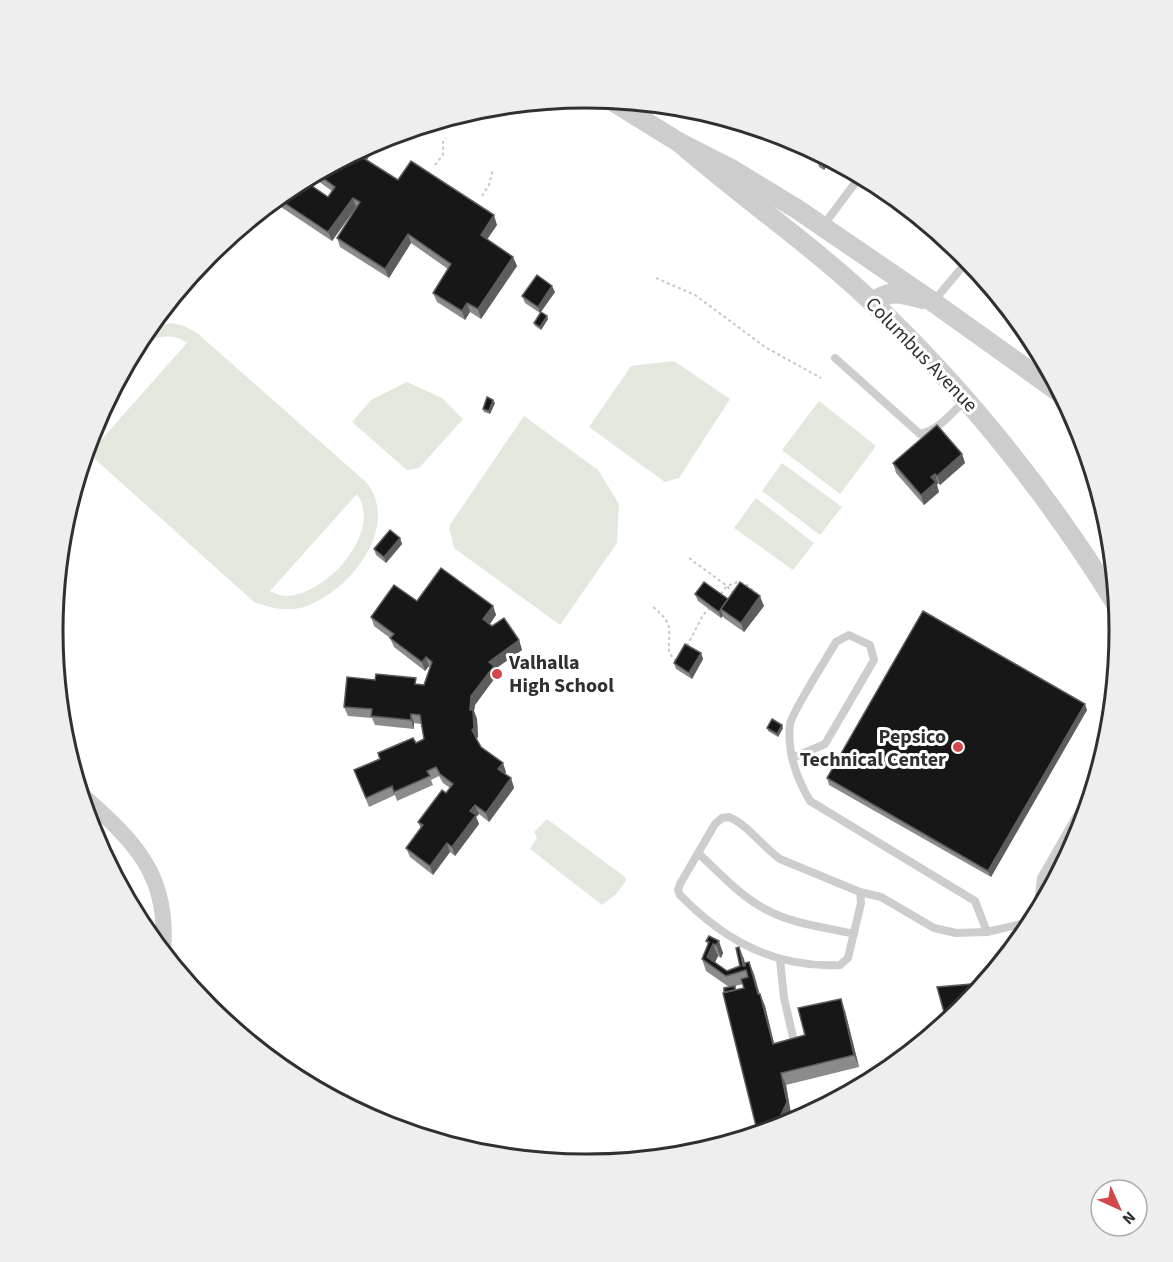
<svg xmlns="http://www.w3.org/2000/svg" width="1173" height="1262" viewBox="0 0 1173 1262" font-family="'Source Sans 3',sans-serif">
<rect width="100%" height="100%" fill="#fff"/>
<g fill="#e2e8dd" fill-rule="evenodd">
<path d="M171 323 182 325 197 333 367 483C401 528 349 592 304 607 287 612 270 608 254 602L86 451 93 426 100 441 187 343C169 330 152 339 135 349L149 327ZM357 494C383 532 328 593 288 596 282 596 276 594 270 591Z"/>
<path d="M674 361 730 399 679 478 665 482 589 427 631 366Z"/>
<path d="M407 382 442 398 463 419 419 468 407 470 352 422 371 400Z"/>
<path d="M819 401 876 446 840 494 782 450Z"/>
<path d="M524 416 598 470 619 504 617 543 560 625 454 548 449 526Z"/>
<path d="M782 463 842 507 820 535 762 491Z"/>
<path d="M756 498 814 543 793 570 734 528Z"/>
<path d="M547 819 625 877 626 881 616 894 602 905 530 849 537 838 534 832Z"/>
</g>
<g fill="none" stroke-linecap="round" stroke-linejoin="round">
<g stroke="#c7c7c7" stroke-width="2" stroke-dasharray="3 3" stroke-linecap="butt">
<path d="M435 132 439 124 448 118"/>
<path d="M435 165 443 155V142L446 138"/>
<path d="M482 196 489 185 493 169"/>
<path d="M656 278 695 295 765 347 821 378"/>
<path d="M689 558 727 586 733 593"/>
<path d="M721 594 727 586 738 582 747 585 759 596"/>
<path d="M653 607C675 625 668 628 669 653L676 661"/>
<path d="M687 646 703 615 709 609"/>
</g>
<g stroke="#cdcdcd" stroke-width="8">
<path d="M642 120 654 104"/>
<path d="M823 226 861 175"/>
<path d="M933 302 969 259"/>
<path d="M835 358 920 434C939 430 953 412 966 399"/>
<path d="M792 758 825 744 874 660 870 645 849 635 836 642C828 656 791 714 790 724 787 751 797 779 810 801L975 901 987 932"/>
<path d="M729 817C748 825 763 847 780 859L860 892 861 903 848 958 840 965C775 968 725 941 680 895L678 890 680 884 715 824 722 818Z"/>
<path d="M698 853C719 872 740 896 765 909 792 924 824 927 854 934"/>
<path d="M860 892 881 897 934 928 956 933 987 932 1034 921"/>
<path d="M1042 906 1039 896 1041 878 1085 801"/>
<path d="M780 959 784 998 793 1037"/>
</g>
<path stroke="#cdcdcd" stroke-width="16" d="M81 794C135 842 170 875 163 952"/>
<g stroke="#cdcdcd" stroke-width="20">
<path d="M609 99 680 143 733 170 797 209 933 302 1063 395"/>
<path d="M680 143C743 198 812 245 873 303 970 395 1048 494 1118 607"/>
<path d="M874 303C887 288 905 294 922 299"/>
</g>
</g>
<g fill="#8b8b8b" fill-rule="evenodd">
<path d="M764 130 782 135 778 140Z"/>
<path d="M381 138 367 160 398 180 497 225 487 239 513 257 517 266 481 319 470 312 465 320 437 302 433 293 448 269 411 243 389 278 340 247 337 238 356 208 332 241 272 201 290 187ZM311 176 332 191 328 197 307 182Z"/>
<path d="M813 150 840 164 834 172 826 167 824 170 819 167 817 160 814 158 812 152Z"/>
<path d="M878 187H883L899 200 895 205 880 194Z"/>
<path d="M555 292 541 312 548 319 541 330 535 326 534 323 540 313 525 303 522 296Z"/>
<path d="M495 403 490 414 484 412 483 409Z"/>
<path d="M962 454 965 463 940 485 938 483 937 485 939 492 924 505 896 473 893 463Z"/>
<path d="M400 538 402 544 386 563 376 555 374 549Z"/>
<path d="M695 594 728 599 764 606 744 632 724 618 723 616 721 618 698 601Z"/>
<path d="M417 601 493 606 496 615 490 624 519 640 522 650 495 669 497 675 475 705 474 711 477 719 478 737 476 739 481 747 506 772 505 774 511 778 514 788 489 822 479 814 476 817 479 824 455 856 450 852 433 875 410 857 406 848 421 829 418 822 446 793 450 788 443 783 439 776 431 780 433 785 397 801 395 795 369 807 354 770 424 739 421 724 414 723V729L375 725 372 718 348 716 344 707 418 685H424L430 667 429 666 425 671 394 647 390 638 374 626 371 617Z"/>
<path d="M701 653 703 659 692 679 676 669 674 663Z"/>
<path d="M1087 710 991 877 829 785 827 778Z"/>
<path d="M767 728H783L778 737 768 731Z"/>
<path d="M709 936 723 953 721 958 718 956 715 962 727 971 740 966 744 959 745 966 749 962 759 994H760L765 1006 774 1043 805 1035 845 1011 859 1067 786 1085 791 1114 729 987 706 971 702 959 708 945 706 941ZM743 984 744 988 736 989 735 986Z"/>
</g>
<g fill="#5d5d5d">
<path d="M776 133 782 135 778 140 776 134Z"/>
<path d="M381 138 363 165 360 156 367 146Z"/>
<path d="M824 161 826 167 824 170 822 164Z"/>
<path d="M835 161 840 164 834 172 832 166Z"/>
<path d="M311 176 303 187 301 181Z"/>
<path d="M895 196 899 200 895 205 892 199Z"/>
<path d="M353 198 356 207 332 241 328 232Z"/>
<path d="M494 215 497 225 484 244 481 235Z"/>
<path d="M408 234 411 243 389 278 385 269Z"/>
<path d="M513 257 517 266 481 319 478 309Z"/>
<path d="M552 286 555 292 540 313 538 307Z"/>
<path d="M467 303 470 312 465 320 462 311Z"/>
<path d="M547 316 548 319 541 330 540 327Z"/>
<path d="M493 400 495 403 490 414 489 411Z"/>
<path d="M962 454 965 463 940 485 937 476Z"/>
<path d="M935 474 938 483 937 485 939 492 924 505 921 495 931 477Z"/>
<path d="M400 538 402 544 386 563 384 557Z"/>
<path d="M760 596 764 606 744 632 741 623Z"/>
<path d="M493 606 496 615 487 628 483 619Z"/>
<path d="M721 610 723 616 721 618 719 612Z"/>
<path d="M519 640 522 650 495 669 497 675 475 705 474 711 477 719 478 737 476 739 472 730 470 710 471 696 489 662Z"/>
<path d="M701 653 703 659 692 679 689 673Z"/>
<path d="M426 657 429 666 425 671 422 662Z"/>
<path d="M1085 704 1087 710 991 877 988 871Z"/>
<path d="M411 714 414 723V729L411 720Z"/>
<path d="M782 725 783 728 778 737 777 734Z"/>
<path d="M503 763 506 772 502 778 498 769Z"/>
<path d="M511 778 514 788 489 822 486 813Z"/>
<path d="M475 805 479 814 476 817 479 824 455 856 452 847 470 811Z"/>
<path d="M447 843 450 852 433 875 430 866Z"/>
<path d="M719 941 723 953 721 958 716 945Z"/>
<path d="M713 944 718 956 713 967 707 957Z"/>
<path d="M739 947 744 959 746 971V970H745Z"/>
<path d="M749 962 754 974 763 1006 758 994Z"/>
<path d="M760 994 765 1006 777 1056 773 1044Z"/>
<path d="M841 999 845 1011 859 1067 854 1055Z"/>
<path d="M781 1073 786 1085 791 1114 785 1126 781 1127 779 1119Z"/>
</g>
<g fill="#171717" stroke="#5d5d5d" stroke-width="1.5">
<path d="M367 146 360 156 398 180 411 161 494 215 481 235 513 257 478 309 467 303 462 311 433 293 451 264 408 234 385 269 337 238 360 202 353 198 328 232 277 198 290 187 303 180 328 197 335 187 316 173Z"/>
<path d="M813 150 835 161 832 166 824 161 822 164 817 161 820 157 812 152Z"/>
<path d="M879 185 895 196 892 199 878 187Z"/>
<path d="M537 275 552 286 538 307 522 296Z"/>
<path d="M541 312 547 316 540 327 534 323Z"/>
<path d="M487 397 493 400 489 411 483 409Z"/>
<path d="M937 425 962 454 937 476 935 474 931 477 936 482 921 495 893 463Z"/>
<path d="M390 530 400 538 384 557 374 549Z"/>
<path d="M441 568 493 606 483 619 492 626 504 618 519 640 489 662 494 666 471 696 470 710H473L474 728 472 730 476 738 481 747 503 763 498 769 511 778 486 813 475 805 470 811 476 815 452 847 447 843 430 866 406 848 423 825 418 822 442 790 446 793 453 784 440 774 436 767 427 771 430 776 394 792 392 786 366 798 354 770 380 759 378 753 413 738 416 743 424 739 420 715 411 714V720L371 716 372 709 344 707 347 677 375 680 376 674 416 678 415 684 424 685 432 662 426 657 422 662 390 638 394 634 371 617 394 585 417 601Z"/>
<path d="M704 582 728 599 719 612 695 594Z"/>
<path d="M740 582 760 596 741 623 721 609Z"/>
<path d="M923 611 1085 704 988 871 827 778Z"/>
<path d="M685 644 701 653 689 673 674 663Z"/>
<path d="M772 719 782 725 777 734 767 728Z"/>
<path d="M709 936 719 941 716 945 713 944 707 957 727 971 740 966 736 948 739 947 743 966H745V963L749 962 758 994H760L773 1044 805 1035 798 1008 841 999 854 1055 781 1073 787 1102 779 1119 780 1125 783 1127 758 1134 723 993 744 988 741 979 748 977 746 970 726 976 702 959 709 942 706 941Z"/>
<path d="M985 983 964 1009 947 1023 937 987Z"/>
<path d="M735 986V990L724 992V988Z"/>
</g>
<g fill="#d24749" stroke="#fff" stroke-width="2">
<circle cx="497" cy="674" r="6"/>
<circle cx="958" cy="747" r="6"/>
</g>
<g text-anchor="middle" stroke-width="6" stroke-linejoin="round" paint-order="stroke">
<g font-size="20" fill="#303030" stroke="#fff">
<text transform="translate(922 354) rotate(46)" y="7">Columbus Avenue</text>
</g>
<g font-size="20" font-weight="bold" fill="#303030" stroke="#fff" text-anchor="start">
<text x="509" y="669">Valhalla<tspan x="509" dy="23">High School</tspan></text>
<text x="946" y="743" text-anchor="end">Pepsico<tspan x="946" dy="23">Technical Center</tspan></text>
</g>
</g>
<path d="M0 0H1173V1262H0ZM63 631a523 523 0 1 1 1046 0a523 523 0 1 1-1046 0Z" fill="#eee" fill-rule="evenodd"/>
<path fill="none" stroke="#303030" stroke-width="3" d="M63 631a523 523 0 1 1 1046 0a523 523 0 1 1-1046 0Z"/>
<g transform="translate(1119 1208) rotate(135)"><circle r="28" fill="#ffffff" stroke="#acacac" stroke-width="1.5"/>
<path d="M0-4.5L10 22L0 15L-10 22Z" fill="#d24749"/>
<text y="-9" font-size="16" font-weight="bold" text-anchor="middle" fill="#303030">N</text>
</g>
</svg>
